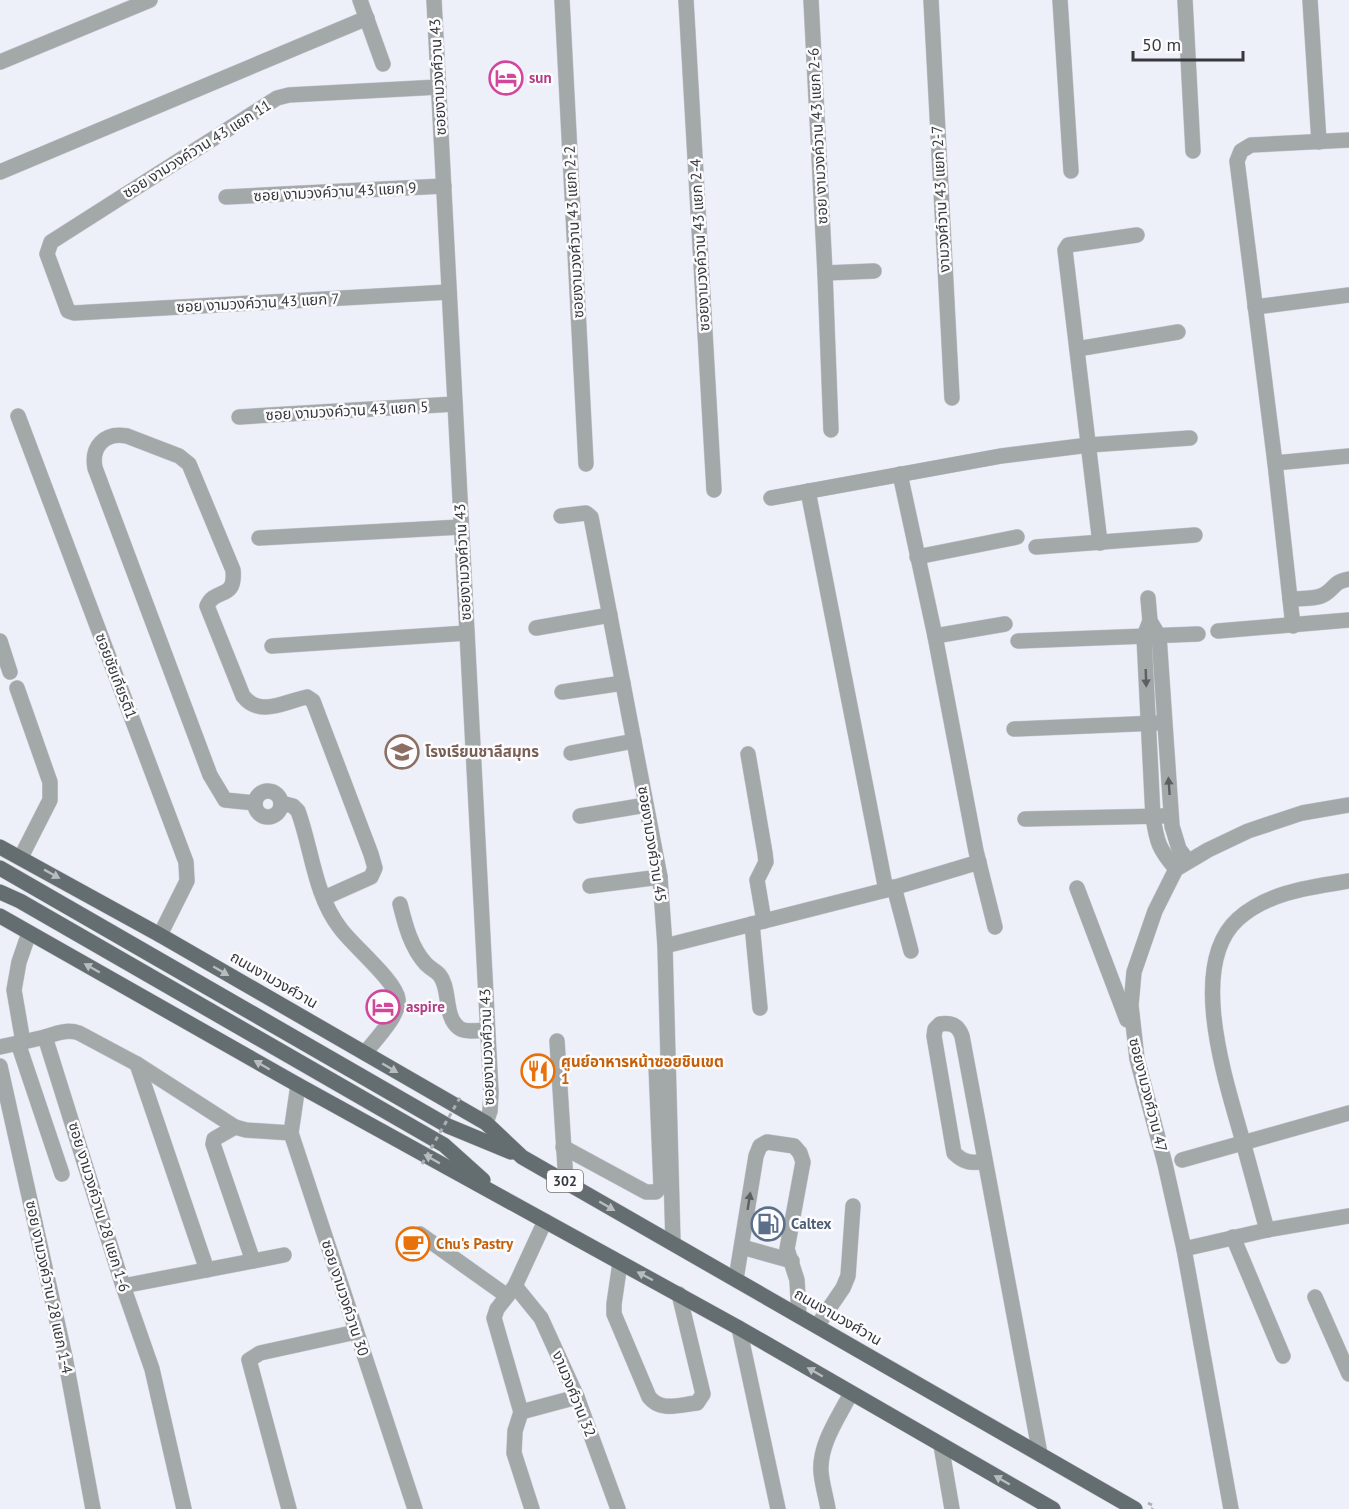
<svg xmlns="http://www.w3.org/2000/svg" width="1349" height="1509" viewBox="0 0 1349 1509" font-family="'PT Sans','Noto Sans Thai',sans-serif">
<rect width="100%" height="100%" fill="#edeff9"/>
<g fill="none" stroke-linecap="round" stroke-linejoin="round">
<defs>
<g id="minor">
<path d="M360 0 383 64"/>
<path d="M434 0 491 1092 490 1111 486 1123"/>
<path d="M562 0 586 464"/>
<path d="M686 0 714 490"/>
<path d="M811 0 825 273 831 430"/>
<path d="M931 0 952 398"/>
<path d="M1060 0 1071 171"/>
<path d="M1185 0 1193 151"/>
<path d="M1310 0 1319 142"/>
<path d="M0 62 150 0"/>
<path d="M439 87 289 95 277 98 51 242 47 254 68 311 74 313 449 292"/>
<path d="M0 172 367 18"/>
<path d="M226 197 444 186"/>
<path d="M825 273 874 271"/>
<path d="M1255 307 1349 295"/>
<path d="M1077 349 1178 332"/>
<path d="M18 416 186 862 187 881 160 935"/>
<path d="M239 417 455 404"/>
<path d="M1275 463 1349 456"/>
<path d="M900 474 935 636 976 851 995 927"/>
<path d="M808 491 886 890"/>
<path d="M771 498 1001 456 1089 445 1190 438"/>
<path d="M561 516 586 513 591 517 660 877 665 946 673 1243"/>
<path d="M259 538 461 527"/>
<path d="M1100 543 1065 250 1068 245 1137 235"/>
<path d="M1036 547 1195 535"/>
<path d="M917 557 1017 537"/>
<path d="M1148 598 1150 621 1159 636 1172 826 1179 849 1188 861"/>
<path d="M1290 599C1300 598 1316 600 1325 594 1336 587 1333 582 1349 579"/>
<path d="M1150 621 1144 636 1153 817C1157 843 1159 849 1176 869"/>
<path d="M1293 626 1275 463 1237 161 1241 151 1251 145 1349 140"/>
<path d="M536 628 610 615"/>
<path d="M1218 631 1349 620"/>
<path d="M935 636 1005 624"/>
<path d="M0 641 10 672"/>
<path d="M1018 641 1198 634"/>
<path d="M272 646 467 633"/>
<path d="M17 688 50 782V800L21 857"/>
<path d="M562 692 623 683"/>
<path d="M1014 729 1158 723"/>
<path d="M571 753 634 741"/>
<path d="M748 754 765 853 766 862 757 880 764 921"/>
<circle cx="268" cy="804" r="13"/>
<path d="M255 803 225 800 210 775 95 468C91 447 104 432 127 436L179 456 189 464 233 570C236 601 215 587 207 606L243 696C260 718 286 701 307 697L313 701 371 854 375 868 371 877 324 898"/>
<path d="M281 803 293 806 298 811C312 849 314 894 340 928 352 945 396 981 398 999 400 1015 375 1040 365 1053"/>
<path d="M580 816 646 805"/>
<path d="M1025 819 1163 816"/>
<path d="M1349 881C1311 887 1268 892 1238 919 1186 966 1227 1084 1243 1142 1251 1171 1259 1201 1267 1230L1349 1216"/>
<path d="M590 886 660 877"/>
<path d="M894 887 911 951"/>
<path d="M1077 888 1127 1020"/>
<path d="M400 904C405 924 411 948 426 964 434 972 440 971 444 984 449 998 446 1018 459 1028 466 1033 479 1030 487 1030"/>
<path d="M752 924 760 1008"/>
<path d="M29 933 19 962 14 990 23 1042 45 1037 123 1286 152 1369 184 1509"/>
<path d="M665 946 886 890 979 862"/>
<path d="M45 1037C57 1033 67 1029 79 1033L137 1064 235 1127 246 1130 291 1133"/>
<path d="M557 1041 566 1182"/>
<path d="M18 1043 62 1174"/>
<path d="M0 1047 23 1042"/>
<path d="M137 1064 207 1270"/>
<path d="M0 1066 65 1357 93 1509"/>
<path d="M298 1085 291 1133 415 1509"/>
<path d="M235 1127 214 1139 213 1144 253 1261"/>
<path d="M563 1147 646 1192H656L661 1186 656 1065"/>
<path d="M1182 1160 1349 1113"/>
<path d="M985 1162C971 1163 964 1163 954 1153L934 1036 935 1029 940 1024C951 1022 958 1025 962 1036L1040 1454"/>
<path d="M420 1234 507 1296"/>
<path d="M1233 1237 1283 1356"/>
<path d="M742 1247 792 1261"/>
<path d="M1184 1249 1267 1230"/>
<path d="M620 1263 614 1304V1314L649 1397C661 1412 678 1405 697 1403L703 1394 679 1294"/>
<path d="M736 1279 756 1156 760 1146 767 1142 794 1146 800 1153 803 1162 787 1249 797 1280 799 1315"/>
<path d="M123 1286 284 1255"/>
<path d="M515 1286 541 1318 577 1397 618 1509"/>
<path d="M1315 1297 1349 1374"/>
<path d="M817 1326 843 1288 848 1276 853 1206"/>
<path d="M739 1328 778 1509"/>
<path d="M521 1412 577 1397"/>
<path d="M941 1445 952 1509"/>
<path d="M289 1509 249 1360 260 1353 356 1332"/>
<path d="M532 1509 514 1453 515 1431 521 1412 494 1318 497 1309 515 1286 545 1221"/>
<path d="M828 1509C826 1497 822 1484 821 1472 819 1444 839 1417 851 1393"/>
<path d="M1231 1509 1184 1249 1165 1164 1137 1059 1131 1005 1134 972 1155 911 1176 869 1208 850 1248 831 1302 813 1349 805"/>
</g>
<g id="major">
<path d="M0 847 160 935 486 1123 522 1157 1135 1509"/>
<path d="M0 868 448 1126 511 1152"/>
<path d="M0 892 20 901 444 1145 483 1180"/>
<path d="M0 916 298 1085 739 1328 1053 1509"/>
</g>
</defs>
<use href="#minor" stroke="#c9cad3" stroke-width="16"/>
<use href="#major" stroke="#c9cad3" stroke-width="16"/>
<path stroke="#adafb7" stroke-width="3" stroke-dasharray="4.5 4.5" stroke-linecap="butt" d="M1148 1503 1154 1506 1152 1509"/>
<use href="#minor" stroke="#a3a8a9" stroke-width="15"/>
<use href="#major" stroke="#646e70" stroke-width="15"/>
<path stroke="#adafb7" stroke-width="3" stroke-dasharray="4.5 4.5" stroke-linecap="butt" d="M422 1164 461 1096"/>
</g>
<defs><path id="oneway-solid" d="M-6-.8H1V-3.2L6.5 0L1 3.2V.8H-6Z" transform="scale(1.5)"/></defs>
<g fill="#5d5f62">
<use href="#oneway-solid" transform="translate(1146 678) rotate(88)"/>
<use href="#oneway-solid" transform="translate(1169 786) rotate(-94)"/>
<use href="#oneway-solid" transform="translate(749 1201) rotate(-81)"/>
</g>
<g fill="#b8bcbe">
<use href="#oneway-solid" transform="translate(52 874) rotate(29)"/>
<use href="#oneway-solid" transform="translate(92 968) rotate(-150)"/>
<use href="#oneway-solid" transform="translate(221 971) rotate(30)"/>
<use href="#oneway-solid" transform="translate(262 1065) rotate(-150)"/>
<use href="#oneway-solid" transform="translate(390 1068) rotate(30)"/>
<use href="#oneway-solid" transform="translate(432 1159) rotate(-151)"/>
<use href="#oneway-solid" transform="translate(607 1206) rotate(30)"/>
<use href="#oneway-solid" transform="translate(645 1276) rotate(-152)"/>
<use href="#oneway-solid" transform="translate(815 1372) rotate(-150)"/>
<use href="#oneway-solid" transform="translate(1002 1480) rotate(-150)"/>
</g>
<defs>
<symbol id="hotel-ring" viewBox="-11 -11 22 22"><circle r="9.5" fill="#fcfcfe" stroke="#d1479c" stroke-width="1.5"/><path d="M-6-4.5h1.5V1H6V5H4.5V3h-9V5H-6ZM-4 0a1.8 1.8 0 1 1 3.6 0ZM.5 0V-2.5h3Q6-2.5 6 0Z" fill="#d1479c"/></symbol>
<symbol id="school-ring" viewBox="-11 -11 22 22"><circle r="9.5" fill="#fcfcfe" stroke="#8d6e63" stroke-width="1.5"/><path d="M0-5L7-2L0 1L-7-2ZM-4 1L0 2.5L4 1V4Q0 6-4 4Z" fill="#8d6e63"/></symbol>
<symbol id="restaurant-ring" viewBox="-11 -11 22 22"><circle r="9.5" fill="#fcfcfe" stroke="#e8710a" stroke-width="1.5"/><path d="M-5-6h1v4h1v-4h1v4h1v-4h1v5L-1.5 .5V6h-2V.5L-5-1ZM5-6V6H3V1.5H1.5Q1.5-4 5-6Z" fill="#e8710a"/></symbol>
<symbol id="fuel-ring" viewBox="-11 -11 22 22"><circle r="9.5" fill="#fcfcfe" stroke="#5c6f8a" stroke-width="1.5"/><path d="M-5.5-6h7V0h2V4h1.3V-2.5L3-4.5l.8-.8L6-3V5H2.5V1h-1V6h-7ZM-4.2-4.7v3.2H.2V-4.7Z" fill="#5c6f8a"/></symbol>
<symbol id="cafe-ring" viewBox="-11 -11 22 22"><circle r="9.5" fill="#fcfcfe" stroke="#e8710a" stroke-width="1.5"/><path d="M-5.5-4.5H6V0H3Q3 3.5 0 3.5H-2.5Q-5.5 3.5-5.5 0ZM3-3.2v2h1.7v-2ZM-6 4.5H4V6H-6Z" fill="#e8710a"/></symbol>
</defs>
<g fill-rule="evenodd">
<use href="#hotel-ring" x="487" y="59" width="38" height="38"/>
<use href="#school-ring" x="383" y="733" width="38" height="38"/>
<use href="#hotel-ring" x="364" y="988" width="38" height="38"/>
<use href="#restaurant-ring" x="519" y="1052" width="38" height="38"/>
<use href="#fuel-ring" x="749" y="1205" width="38" height="38"/>
<use href="#cafe-ring" x="394" y="1225" width="38" height="38"/>
</g>
<g text-anchor="middle" stroke-width="5" stroke-linejoin="round" paint-order="stroke">
<rect fill="#fcfcfe" stroke="#727376" stroke-width="1.5" x="547" y="1170" width="36" height="22" rx="4.5"/>
<g font-size="14" font-weight="bold" fill="#37383c">
<text x="565" y="1186">302</text>
</g>
<g font-size="15" fill="#37383c" stroke="#fcfcfe">
<text transform="translate(438 77) rotate(-93)" y="5">ซอยงามวงศ์วาน 43</text>
<text transform="translate(818 136) rotate(-93)" y="5">ซอย งามวงค์วาน 43 แยก 2-6</text>
<text transform="translate(197 149) rotate(-32)" y="5">ซอย งามวงค์วาน 43 แยก 11</text>
<text transform="translate(335 192) rotate(-3)" y="5">ซอย งามวงค์วาน 43 แยก 9</text>
<text transform="translate(941 199) rotate(-93)" y="5">งามวงศ์วาน 43 แยก 2-7</text>
<text transform="translate(574 232) rotate(-93)" y="5">ซอยงามวงศ์วาน 43 แยก 2-2</text>
<text transform="translate(700 245) rotate(-93)" y="5">ซอยงามวงค์วาน 43 แยก 2-4</text>
<text transform="translate(258 303) rotate(-3)" y="5">ซอย งามวงค์วาน 43 แยก 7</text>
<text transform="translate(347 411) rotate(-3)" y="5">ซอย งามวงค์วาน 43 แยก 5</text>
<text transform="translate(463 562) rotate(-93)" y="5">ซอยงามวงศ์วาน 43</text>
<text transform="translate(116 676) rotate(69)" y="5">ซอยชัยเกียรติ1</text>
<text transform="translate(652 844) rotate(81)" y="5">ซอยงามวงศ์วาน 45</text>
<text transform="translate(274 980) rotate(30)" y="5">ถนนงามวงศ์วาน</text>
<text transform="translate(487 1047) rotate(-92)" y="5">ซอยงามวงศ์วาน 43</text>
<text transform="translate(1148 1095) rotate(76)" y="5">ซอยงามวงศ์วาน 47</text>
<text transform="translate(99 1207) rotate(73)" y="5">ซอย งามวงค์วาน 28 แยก 1-6</text>
<text transform="translate(49 1287) rotate(78)" y="5">ซอย งามวงค์วาน 28 แยก 1-4</text>
<text transform="translate(345 1298) rotate(72)" y="5">ซอย งามวงค์วาน 30</text>
<text transform="translate(838 1317) rotate(30)" y="5">ถนนงามวงศ์วาน</text>
<text transform="translate(574 1394) rotate(68)" y="5">งามวงศ์วาน 32</text>
</g>
<g font-size="15" font-weight="bold" fill="#b23c85" stroke="#fcfcfe" text-anchor="start">
<text x="529" y="83">sun</text>
<text x="406" y="1012">aspire</text>
</g>
<g font-size="15" font-weight="bold" fill="#785e54" stroke="#fcfcfe" text-anchor="start">
<text x="425" y="757">โรงเรียนชาลีสมุทร</text>
</g>
<g font-size="15" font-weight="bold" fill="#c56008" stroke="#fcfcfe" text-anchor="start">
<text x="561" y="1067">ศูนย์อาหารหน้าซอยชินเขต<tspan x="561" dy="17">1</tspan></text>
<text x="436" y="1249">Chu's Pastry</text>
</g>
<g font-size="15" font-weight="bold" fill="#4e5e75" stroke="#fcfcfe" text-anchor="start">
<text x="791" y="1229">Caltex</text>
</g>
</g>
<path d="M1133 51v9h110v-9" fill="none" stroke="#37383c" stroke-width="3"/>
<text x="1142" y="51" font-size="18" fill="#37383c" stroke="#fcfcfe" stroke-width="4.5" paint-order="stroke">50 m</text>
</svg>
